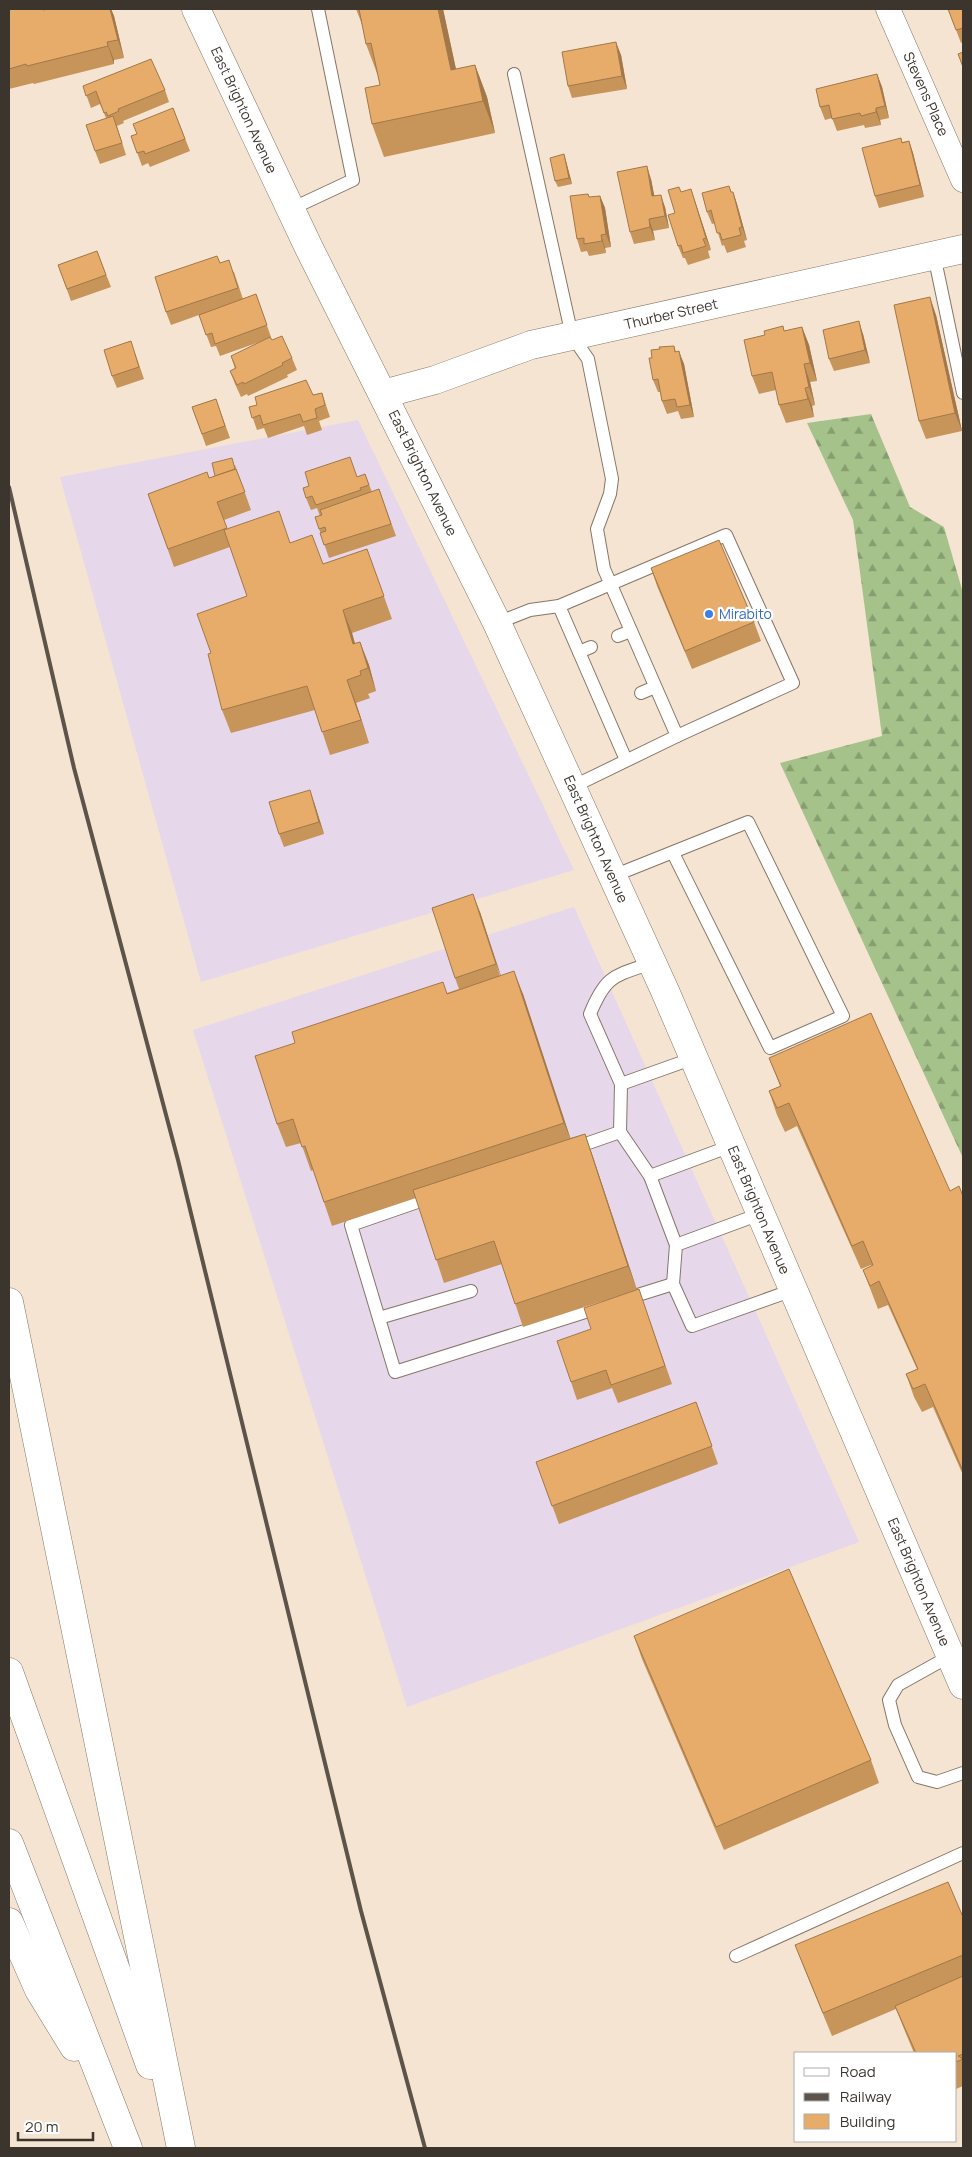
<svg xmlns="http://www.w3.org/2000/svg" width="972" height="2157" viewBox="0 0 972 2157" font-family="Manrope,sans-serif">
<defs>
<pattern id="forest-firs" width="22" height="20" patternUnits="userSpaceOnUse" patternTransform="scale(1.25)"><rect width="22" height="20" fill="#a4c28a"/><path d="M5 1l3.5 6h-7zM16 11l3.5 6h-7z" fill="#879e71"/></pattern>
</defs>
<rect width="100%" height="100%" fill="#f5e4d1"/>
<g fill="#e6d7ea">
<path d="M358 420 574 870 201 982 60 477Z"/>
<path d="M574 907 859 1542 407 1707 193 1030Z"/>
</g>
<path fill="url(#forest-firs)" d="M871 414 910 507 944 527 963 593V1158L780 763 882 736 853 520 807 423Z"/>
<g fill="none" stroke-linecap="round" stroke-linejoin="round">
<defs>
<g id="lane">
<path d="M514 74 572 336 588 359 612 479 610 494 597 529 604 569 677 736 572 787"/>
<path d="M291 209 353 180 318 9"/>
<path d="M934 255 963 393"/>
<path d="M559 606 626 760"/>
<path d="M497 623 530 610 559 606 726 535 793 683 677 736"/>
<path d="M618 636 631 631"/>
<path d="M579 652 591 647"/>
<path d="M641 693 655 687"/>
<path d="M613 876 748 822 843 1016 770 1048 673 853"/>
<path d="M621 1084 590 1014C606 975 614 976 652 963"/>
<path d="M620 1132 621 1084 694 1058"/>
<path d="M731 1146 650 1176 676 1245 760 1214"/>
<path d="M574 1148 620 1132 650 1176"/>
<path d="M432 1197 351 1225 395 1372 601 1307"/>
<path d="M676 1245 673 1284 692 1326 793 1290"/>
<path d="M625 1299 673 1284"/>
<path d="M379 1318 471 1291"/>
<path d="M950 1656 898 1685 889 1700 895 1725 918 1777 937 1782 963 1773"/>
<path d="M736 1956 963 1853"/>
</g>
<path id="street" d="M888 9 963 180"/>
<path id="secondary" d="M383 394 435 380 531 345 963 249"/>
<path id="primary" d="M196 9 309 248 497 623 665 991 963 1685"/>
<g id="highway">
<path d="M9 1302 181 2148"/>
<path d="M9 1672 150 2065"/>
<path d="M9 1843 128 2148"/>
<path d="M9 1922 39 1990 74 2047"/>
</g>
</defs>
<use href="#lane" stroke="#867666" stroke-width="14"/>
<use href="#street" stroke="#867666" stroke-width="25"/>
<use href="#secondary" stroke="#867666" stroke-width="29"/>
<use href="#primary" stroke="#867666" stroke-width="29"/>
<use href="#highway" stroke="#867666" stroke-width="29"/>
<use href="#lane" stroke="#fff" stroke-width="12"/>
<use href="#street" stroke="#fff" stroke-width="24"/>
<use href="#secondary" stroke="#fff" stroke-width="28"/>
<use href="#primary" stroke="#fff" stroke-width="28"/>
<use href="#highway" stroke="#fff" stroke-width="28"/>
<path stroke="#5c534a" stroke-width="4" d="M9 487 74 768 178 1160 361 1911 425 2148"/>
</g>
<g fill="#c7945a">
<path d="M9 9 45 10 48 9H111L114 16 124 58 114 60V64L34 84 33 83 9 89Z"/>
<path d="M356 9H446H443L456 69 475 65 487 97 495 133 384 157 372 124 380 85 378 76 366 44 363 27Z"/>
<path d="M948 9H963V42L961 43Z"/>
<path d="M621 55 627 89 572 98 568 86Z"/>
<path d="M877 74 882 87 889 118 880 120 881 125 865 128 864 125 837 131 832 118 825 120 820 107Z"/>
<path d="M83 86 165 90 169 102 123 121 124 123 117 126 126 155 100 164 95 151 106 118 100 104 91 108Z"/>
<path d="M173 108 190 151 150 167 148 163 142 166 131 136 137 134Z"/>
<path d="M909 141 913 153 924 197 879 208 875 196 902 142Z"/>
<path d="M564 154 566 161 572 184 558 187 555 181Z"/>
<path d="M651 179 654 196 665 207 669 228 653 231 655 240 634 244 630 232Z"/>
<path d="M691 189 711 250 708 251 710 258 688 265 685 258H683L678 246 675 213 681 192Z"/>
<path d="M731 192H733L737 204 747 240 744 241 746 247 727 253 724 245 722 246 715 223 712 224 707 212Z"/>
<path d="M600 196 605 208 611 247 605 248 606 253 589 256 587 251 581 252 577 239 590 197Z"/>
<path d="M97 251 111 287 71 301 58 265Z"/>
<path d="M220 263 234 272 243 299 256 294 271 337V338L272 340 292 358 297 370 287 375 288 377 248 396 247 394 241 397 235 384 230 371 235 369 231 356 265 340 220 356 216 346 211 347 199 315 171 325 166 312Z"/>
<path d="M936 315 962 431 926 439 919 421Z"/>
<path d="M783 326 784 331 802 327 809 345 817 381 810 382 815 405 812 406 814 417 786 423 779 405 776 390 759 394 752 376 765 335Z"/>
<path d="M863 334 870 363 834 371 829 359Z"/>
<path d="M674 346 676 352 684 364 694 417 681 419 678 411 667 414 662 401 660 392H658L653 380 652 358Z"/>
<path d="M135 353 144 379 117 388 112 376Z"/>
<path d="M322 393 330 417 319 421 322 430 307 435 304 426 268 438 264 428 257 430 249 407Z"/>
<path d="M216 399 230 438 206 446 192 407Z"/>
<path d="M235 465 251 510 224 520 227 529 291 543 323 564 367 549 392 619 352 633 355 644 360 642 369 665 376 691 368 694 370 698 356 703 369 743 330 755 315 710 231 733 222 710 211 653 247 596 230 547 174 567 148 494 209 478 215 476Z"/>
<path d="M365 474 372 492 379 489 396 536 329 558 315 517 320 516 317 508 311 510 306 498Z"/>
<path d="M651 568 754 622 761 641 692 669 657 586Z"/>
<path d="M314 802 324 834 284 847 279 834Z"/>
<path d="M480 912 500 976 523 994 570 1138 585 1134 593 1157 637 1290 523 1327 502 1264 444 1283 416 1198 332 1226 313 1170 311 1171 301 1143 286 1147 277 1124 295 1043 459 989 455 978Z"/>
<path d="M769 1058 950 1191 963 1196V1475L933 1407 922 1412 914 1397 906 1374 917 1369 888 1305 878 1309 863 1270 872 1266 871 1265 861 1269 797 1126 785 1132 777 1115 769 1091 780 1086Z"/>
<path d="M645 1307 672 1384 618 1403 612 1388 577 1400 571 1382 591 1329Z"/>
<path d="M696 1402 718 1464 559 1524 536 1462Z"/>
<path d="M634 1636 871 1760 879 1783 724 1850 642 1659Z"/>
<path d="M963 1917V2086L956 2089V2053H914L904 2029 896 2009 832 2036 804 1968 795 1945Z"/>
</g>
<g fill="#a2784a">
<path d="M110 9H111L114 16 124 58 118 40Z"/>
<path d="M438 9H443L463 102 451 70Z"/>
<path d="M107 42 114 60V64L108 46Z"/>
<path d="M616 42 621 55 627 89 622 76Z"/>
<path d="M475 65 487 97 495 133 483 101Z"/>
<path d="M877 74 882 87 889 118 885 106Z"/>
<path d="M876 108 880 120 881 125 876 112Z"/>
<path d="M909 141 913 153 924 197 920 185Z"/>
<path d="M564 154 566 161 572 184 569 178Z"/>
<path d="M647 166 651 179 657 209 652 196Z"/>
<path d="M691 189 695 201 711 250 706 238Z"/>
<path d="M733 192 737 204 747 240 742 227Z"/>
<path d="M661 195 665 207 669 228 665 216Z"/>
<path d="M600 196 605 208 611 247 606 234Z"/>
<path d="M649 219 653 231 655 240 650 227Z"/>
<path d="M601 235 605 248 606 253 602 241Z"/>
<path d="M930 297 936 315 962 431 955 413Z"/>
<path d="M859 321 863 334 870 363 865 350Z"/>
<path d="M802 327 809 345 817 381 810 363Z"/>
<path d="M679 351 684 364 694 417 690 405Z"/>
<path d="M804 364 810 382 815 405 809 387Z"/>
<path d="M805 388 812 406 814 417 808 399Z"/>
<path d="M343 610 352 633 362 668 353 644Z"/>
<path d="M360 642 369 665 376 691 368 668Z"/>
<path d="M347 680 356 703 369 743 361 720Z"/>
<path d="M310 790 314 802 324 834 319 822Z"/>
<path d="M473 894 480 912 503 982 496 964Z"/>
<path d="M514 971 523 994 573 1146 564 1123Z"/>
<path d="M585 1134 593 1157 637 1290 628 1266Z"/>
</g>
<g fill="#e7ac69" stroke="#a2784a">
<path d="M9 9H43V10L48 9H110L118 40 107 42 108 46 27 66 26 64 9 69Z"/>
<path d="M359 9H438L451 70 475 65 483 101 372 124 365 88 380 85 371 43 366 44Z"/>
<path d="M948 9H963V28L956 30Z"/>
<path d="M616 42 622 76 568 86 562 52Z"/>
<path d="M963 52V67L958 54Z"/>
<path d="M151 59 165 90 118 109 119 111 108 116 106 112 104 113 96 91 86 96 83 86Z"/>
<path d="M877 74 885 106 876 108V112L861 116 860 113 832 119 829 105 820 107 816 89Z"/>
<path d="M173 108 185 139 145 154 144 151 137 153 131 136 137 134 133 124Z"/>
<path d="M113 116 122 143 95 151 86 125Z"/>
<path d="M901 138 902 143 909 141 920 185 875 196 862 148Z"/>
<path d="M564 154 569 178 555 181 550 158Z"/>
<path d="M647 166 652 196 661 195 665 216 649 219 650 227 630 232 617 172Z"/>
<path d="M729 186 731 192H733L742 227 739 228 741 235 722 240 720 233H717L711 210 707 212 702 193Z"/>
<path d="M679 187 681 192 691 189 706 238 703 239 706 246 683 253 681 245 678 246 668 215 675 213 668 190Z"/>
<path d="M588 194 589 197 600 196 606 234 601 235 602 241 584 244V238L577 239 570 196Z"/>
<path d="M97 251 106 275 67 289 58 265Z"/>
<path d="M217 256 220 263 229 260 238 288 166 312 155 277Z"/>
<path d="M256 294 267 325 215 344 212 333 206 335 199 315Z"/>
<path d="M930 297 955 413 919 421 894 305Z"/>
<path d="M859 321 865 350 829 359 823 330Z"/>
<path d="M783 326 784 331 802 327 810 363 804 364 809 387 805 388 808 399 779 405 772 372 752 376 744 340 765 335 764 331Z"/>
<path d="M282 336 292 358 282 363 283 365 244 384 243 382 237 385 230 371 236 368 231 356 270 337 272 340Z"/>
<path d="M131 341 139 367 112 376 104 350Z"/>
<path d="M674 346 675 352 679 351 690 405 677 407 675 399 662 401 658 379 653 380 649 358H652L651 350 660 349 659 347Z"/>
<path d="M306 380 313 395 322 393 325 405 315 409 317 418 303 422 300 414 263 425 260 415 252 418 249 407 257 405 255 397Z"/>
<path d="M216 399 225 426 202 434 192 407Z"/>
<path d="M350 457 357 477 365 474 369 485 360 488 361 490 316 505 312 496 306 498 303 488 309 486 305 472Z"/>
<path d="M232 458 235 469 215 476 212 463Z"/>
<path d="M236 469 245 492 217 502 227 528 168 549 148 494 207 472 209 478Z"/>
<path d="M379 489 391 524 324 545 320 533 326 531 325 527 319 529 315 517 322 515 320 510Z"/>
<path d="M279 511 290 543 312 535 323 564 367 549 384 596 343 610 353 644 360 642 368 668 360 671 361 675 347 680 361 720 322 732 307 686 222 710 208 654 211 653 197 614 247 596 224 530Z"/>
<path d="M719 540 754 622 685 651 651 568Z"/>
<path d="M310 790 319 822 279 834 269 802Z"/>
<path d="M473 894 496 964 455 978 432 908Z"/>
<path d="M514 971 564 1123 324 1202 305 1146 302 1147 293 1119 277 1124 255 1056 295 1043 292 1032 443 982 447 994Z"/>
<path d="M871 1013 950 1191 959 1186 963 1196V1471L925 1384 913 1389 906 1374 918 1369 879 1281 870 1286 863 1270 873 1265 863 1241 852 1246 789 1103 777 1108 769 1091 781 1086 769 1058Z"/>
<path d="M585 1134 628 1266 515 1304 494 1241 436 1260 413 1190Z"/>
<path d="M639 1289 665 1366 611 1385 606 1370 571 1382 557 1341 591 1329 584 1308Z"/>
<path d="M696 1402 712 1446 552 1506 536 1462Z"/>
<path d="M789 1569 871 1760 716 1827 634 1636Z"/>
<path d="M948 1882 963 1917V1955L823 2013 795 1945Z"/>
<path d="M963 1976V2054L958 2056 963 2059 956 2062V2053H916L895 2006Z"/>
</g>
<circle fill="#3f7fe0" stroke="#fff" stroke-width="2" cx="709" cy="614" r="5"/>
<g text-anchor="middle" stroke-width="4.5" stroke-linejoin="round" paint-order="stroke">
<g font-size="14" fill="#3c352e" stroke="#fff">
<text transform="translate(926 94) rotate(66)" y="5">Stevens Place</text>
<text transform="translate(244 110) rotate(65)" y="5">East Brighton Avenue</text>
<text transform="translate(671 314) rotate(-13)" y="5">Thurber Street</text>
<text transform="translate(423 473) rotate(64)" y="5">East Brighton Avenue</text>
<text transform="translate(596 839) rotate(66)" y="5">East Brighton Avenue</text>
<text transform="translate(759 1210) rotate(67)" y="5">East Brighton Avenue</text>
<text transform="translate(919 1582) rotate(67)" y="5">East Brighton Avenue</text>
</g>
<g font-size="14" fill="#366cbe" stroke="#fff" text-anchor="start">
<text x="719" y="619">Mirabito</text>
</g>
</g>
<rect width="972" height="2157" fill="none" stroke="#3c352e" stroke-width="20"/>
<rect x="794" y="2052" width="162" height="90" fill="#ffffff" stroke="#b1aeab"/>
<rect x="804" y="2068" width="25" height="8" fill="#ffffff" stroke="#b1aeab"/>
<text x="840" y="2077" font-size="15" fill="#3c352e">Road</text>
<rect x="804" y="2093" width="25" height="8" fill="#5c534a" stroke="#b1aeab"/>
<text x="840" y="2102" font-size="15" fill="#3c352e">Railway</text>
<rect x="804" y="2114" width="25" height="15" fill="#e7ac69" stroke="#b1aeab"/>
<text x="840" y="2127" font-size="15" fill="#3c352e">Building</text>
<path d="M18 2132v8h75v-8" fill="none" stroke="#3c352e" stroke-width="2.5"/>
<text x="25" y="2132" font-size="15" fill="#3c352e" stroke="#ffffff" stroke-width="4" paint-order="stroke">20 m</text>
</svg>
